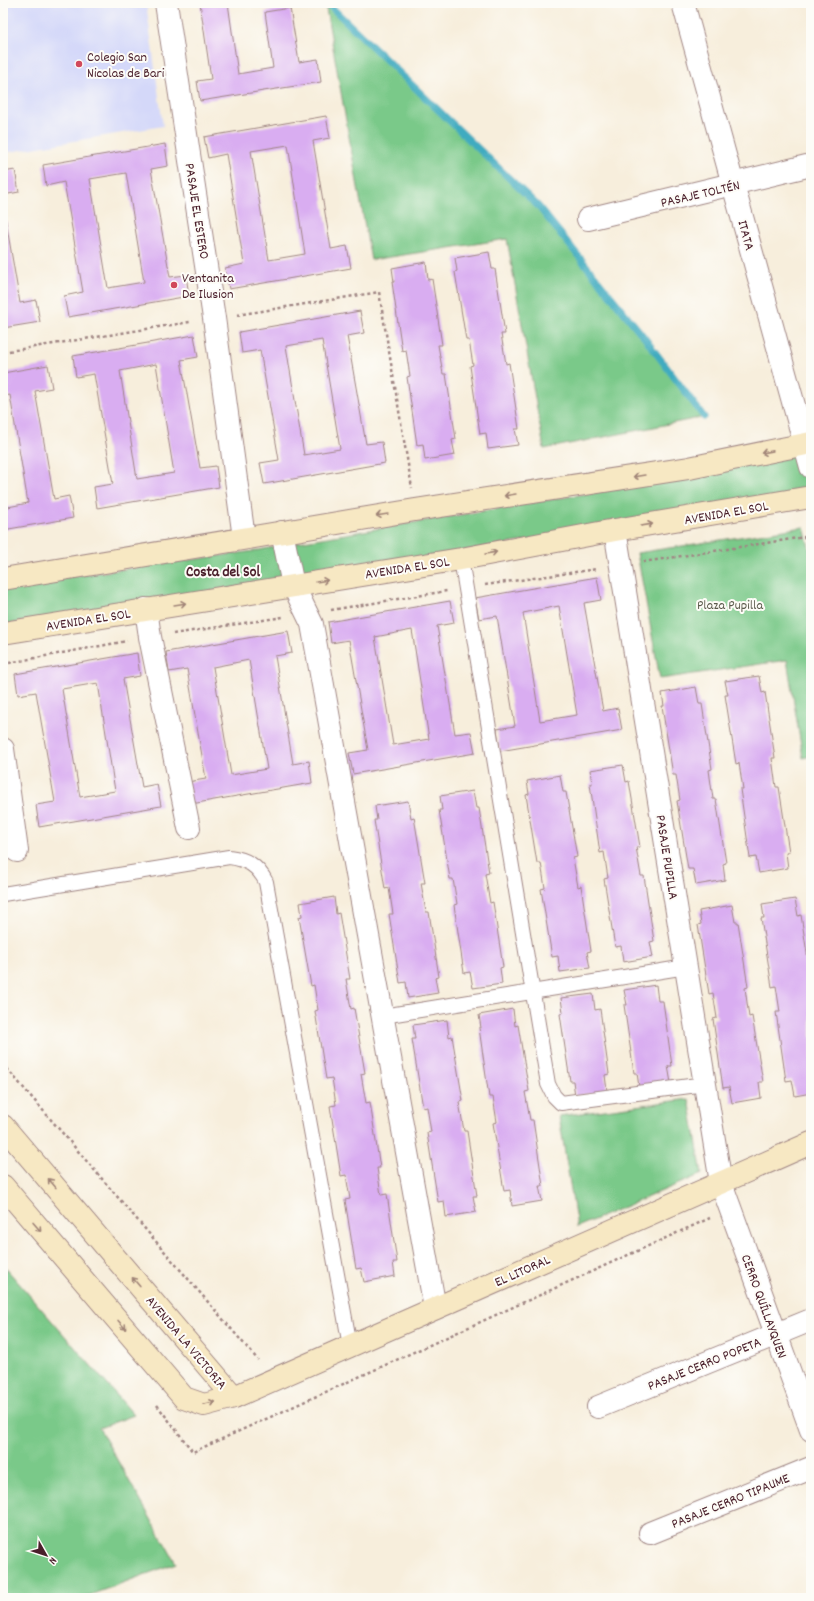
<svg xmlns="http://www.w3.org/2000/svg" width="814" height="1601" viewBox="0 0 814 1601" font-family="Dekko,sans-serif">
<rect width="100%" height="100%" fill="#fdfcf7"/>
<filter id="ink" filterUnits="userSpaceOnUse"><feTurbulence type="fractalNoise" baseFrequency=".025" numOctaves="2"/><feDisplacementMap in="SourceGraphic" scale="8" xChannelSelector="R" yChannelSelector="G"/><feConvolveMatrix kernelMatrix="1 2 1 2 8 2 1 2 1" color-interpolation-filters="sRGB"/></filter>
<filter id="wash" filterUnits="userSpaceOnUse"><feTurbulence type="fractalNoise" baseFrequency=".012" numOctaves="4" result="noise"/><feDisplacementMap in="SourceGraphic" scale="16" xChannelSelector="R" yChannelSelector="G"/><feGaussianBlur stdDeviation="0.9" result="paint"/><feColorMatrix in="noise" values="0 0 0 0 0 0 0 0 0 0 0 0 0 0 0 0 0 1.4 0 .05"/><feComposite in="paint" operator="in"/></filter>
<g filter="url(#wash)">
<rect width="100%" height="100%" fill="#f7eedc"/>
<path fill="#d4d8f9" d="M3 3H146L163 126 3 153Z"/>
<g fill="#7ac989" stroke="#62745a">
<path d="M325 3H327L538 206 644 337 704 417 544 449 507 239 371 260Z"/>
<path d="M811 447V495L3 625V586L254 551 304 541 692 476Z"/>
<path d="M804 527 811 555V756L803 758 787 660 660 679 637 553Z"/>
<path d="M689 1099 702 1174 577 1227 559 1116Z"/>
<path d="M3 1265 134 1415 99 1428 176 1563 82 1598H3Z"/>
</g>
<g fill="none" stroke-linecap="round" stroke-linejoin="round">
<path stroke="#41abc0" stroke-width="7" d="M327 3 538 206 644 337 704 417"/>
</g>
<g id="blocks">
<g fill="#d9adf1" fill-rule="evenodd">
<path d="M200 3H228L238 74 273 68 265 12 290 8 299 62 318 59 321 82 200 101 197 81 211 79Z"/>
<path d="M326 116 330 138 313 141 331 249 347 246 351 268 229 289 225 268 244 264 226 154 208 158 204 137ZM288 145 305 254 269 260 251 151Z"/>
<path d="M165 144 168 166 151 169 170 277 186 275 189 296 68 317 64 296 83 292 64 182 46 186 43 165ZM126 173 144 282 108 288 90 179Z"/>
<path d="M15 170 19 192 3 195V172Z"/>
<path d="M3 204 20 303 36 300 40 322 3 328Z"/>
<path d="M489 252 492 269H495L505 334H501L506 364 509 363 519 429H515L518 445 488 449 486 433 480 434 470 366 473 365 469 340H466L455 272 457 271 455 258Z"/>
<path d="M426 262 428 280 432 279 442 345H438L443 374H446L456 439 452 440 455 455 425 460 423 444 417 445 407 377 410 376 406 350 402 351 392 282H394L392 268Z"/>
<path d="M360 311 364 333 347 336 366 444 382 442 385 463 264 484 260 463 279 460 260 350 242 353 239 332ZM322 340 340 449 304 455 286 346Z"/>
<path d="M194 335 198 357 181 360 200 468 216 466 219 487 97 508 94 487 113 484 94 374 76 377 73 356ZM156 364 174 473 137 479 120 371Z"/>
<path d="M48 365 52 388 35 391 54 499 69 496 73 518 3 530V508L28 503 10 395 3 396V373Z"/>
<path d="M597 577 601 600 584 603 603 711 618 708 622 730 500 751 497 729 515 726 497 616 479 619 475 598ZM559 606 577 715 540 721 523 613Z"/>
<path d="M450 601 454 623 437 626 455 734 471 732 475 753 353 774 349 753 368 750 349 640 331 643 328 622ZM412 630 429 739 393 745 375 637Z"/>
<path d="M288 631 292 653 275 656 293 764 309 761 312 783 191 804 187 782 206 779 187 669 169 672 166 652ZM249 660 267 769 231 775 213 667Z"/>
<path d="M137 653 140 676 123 679 142 787 157 784 161 806 39 827 36 805 55 802 36 692 18 695 15 674ZM98 683 115 791 80 797 62 689Z"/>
<path d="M759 676 762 693 765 692 775 758H772L776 787H779L789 852 786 853 788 868 759 873 756 857 750 858 740 789H743L739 763 736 764 725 695H728L725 681Z"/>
<path d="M696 687 699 704H702L712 769 709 770 713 799H716L726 863 723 864 725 880 696 885 693 869H688L677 801 680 800 676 775H673L662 706H664L662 693Z"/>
<path d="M623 765 626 782 629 781 640 847H636L641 876H644L654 941 650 942 653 957 623 962 621 946 615 947 604 879 608 878 604 852 600 853 590 784H592L590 770Z"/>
<path d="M560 775 563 792H566L577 857 573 858 578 887 581 886 591 951 587 952 590 968 560 972 558 956 552 957 541 889 545 888 541 863H537L526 795 529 794 527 781Z"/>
<path d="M473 791 476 808H479L489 873 485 874 490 903 493 902 503 967 500 968 502 984 473 988 470 972 464 973 454 905 457 904 453 879H450L439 810H442L440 796Z"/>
<path d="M408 801 411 818 414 817 425 883H421L426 912H429L439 977 435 978 438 993 408 998 406 982 400 983 389 914H393L389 888 385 889 374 820H377L375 806Z"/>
<path d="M334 897 336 914 339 913 350 979H346L351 1009 354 1008 365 1073 361 1074 366 1103 370 1102 380 1168H377L381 1195 387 1194 397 1262H393L395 1276 364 1282 361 1268 356 1269 345 1200 350 1199 346 1175 341 1176 330 1106 336 1105 332 1078 326 1079 315 1011 318 1010 314 985 311 986 299 917 302 916 300 903Z"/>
<path d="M795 899 798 916 801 915 811 979V980L808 981 811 1001V1093L795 1096 792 1080 786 1081 776 1012H780L776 986 772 987 761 918H764L762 904Z"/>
<path d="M732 905 735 922H738L748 987 745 988 749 1017 752 1016 763 1082H759L761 1098 732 1103 729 1087 723 1088 713 1019 717 1018 713 993 709 994 698 925 701 924 699 911Z"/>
<path d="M656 985 658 1001H663L672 1066H668L671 1083 639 1087 637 1073H634L624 1005H627L624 990Z"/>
<path d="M593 994 595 1010 600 1009 609 1074 605 1075 607 1091 575 1096 573 1081H570L560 1014 563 1013 561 998Z"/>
<path d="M513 1009 515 1026 518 1025 529 1091 525 1092 530 1120H533L543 1186H539L542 1201 512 1206 510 1190 504 1191 493 1123 497 1122 493 1097H489L479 1028H481L479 1015Z"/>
<path d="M447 1020 449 1037 452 1036 463 1101 459 1102 464 1131H467L477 1196H473L476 1212 446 1217 444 1201 438 1202 427 1133 431 1132 427 1107 423 1108 412 1039H415L413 1025Z"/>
</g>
</g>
</g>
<g filter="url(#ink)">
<use href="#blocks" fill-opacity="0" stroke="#a08684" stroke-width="1"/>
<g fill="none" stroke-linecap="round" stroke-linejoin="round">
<defs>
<g id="lane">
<path d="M461 559 548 1084 554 1096 561 1103 705 1084"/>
<path d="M3 894 229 857C247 859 258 866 266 882L350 1346"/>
<path d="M383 1016 686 967"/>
</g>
<g id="street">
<path d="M166 3 214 318 244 538"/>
<path d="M683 3 811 467"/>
<path d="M588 219 811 165"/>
<path d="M615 530 721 1183 811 1430"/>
<path d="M282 532 293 585 312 624 435 1308"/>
<path d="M146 609 150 637 189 828"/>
<path d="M3 749 17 851"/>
<path d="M598 1407 811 1320"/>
<path d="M650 1533 811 1468"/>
</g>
<g id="secondary">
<path d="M3 579 415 510 689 468 811 443"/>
<path d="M3 633 461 559 615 530 811 497"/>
<path d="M3 1126 234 1397"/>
<path d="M3 1186 184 1398 204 1405 234 1397 811 1143"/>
</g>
</defs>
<use href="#lane" stroke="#a08684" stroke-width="16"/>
<use href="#street" stroke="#a08684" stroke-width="24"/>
<use href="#secondary" stroke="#a08684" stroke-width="24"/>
<g stroke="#a08684" stroke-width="2.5" stroke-dasharray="3 3" stroke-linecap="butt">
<path d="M237 315 379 292 412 488"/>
<path d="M3 352 190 322"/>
<path d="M643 562 811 536"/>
<path d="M485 585 597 569"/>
<path d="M331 610 447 591"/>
<path d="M173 634 283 617"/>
<path d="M3 664 127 641"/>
<path d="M3 1064 258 1360"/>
<path d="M157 1405 193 1452 710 1218"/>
</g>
<use href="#lane" stroke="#fff" stroke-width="14"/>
<use href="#street" stroke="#fff" stroke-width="22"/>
<use href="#secondary" stroke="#f7e8c3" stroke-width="22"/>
</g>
<defs><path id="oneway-shaft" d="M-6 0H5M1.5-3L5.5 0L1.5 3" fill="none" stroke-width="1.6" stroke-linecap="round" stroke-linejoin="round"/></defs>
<g stroke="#a08477">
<use href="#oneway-shaft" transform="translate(767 452) rotate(169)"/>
<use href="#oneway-shaft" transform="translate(639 476) rotate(171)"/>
<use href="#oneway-shaft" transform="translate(510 495) rotate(171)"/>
<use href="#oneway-shaft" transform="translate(382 515) rotate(171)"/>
<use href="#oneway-shaft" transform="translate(647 525) rotate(-10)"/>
<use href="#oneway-shaft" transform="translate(491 553) rotate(-10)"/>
<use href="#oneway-shaft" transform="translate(322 581) rotate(-9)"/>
<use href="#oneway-shaft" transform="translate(180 604) rotate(-9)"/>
<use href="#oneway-shaft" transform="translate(52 1183) rotate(-130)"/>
<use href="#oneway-shaft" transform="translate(37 1227) rotate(49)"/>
<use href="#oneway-shaft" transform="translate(136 1282) rotate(-130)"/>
<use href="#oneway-shaft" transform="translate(122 1325) rotate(49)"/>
<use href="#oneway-shaft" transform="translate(209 1403) rotate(-12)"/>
</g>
</g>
<g fill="#d1495b" stroke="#fdfcf7" stroke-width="1.5">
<circle cx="79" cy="64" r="4"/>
<circle cx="174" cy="285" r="4"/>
</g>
<g text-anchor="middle" stroke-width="4" stroke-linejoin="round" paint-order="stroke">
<g font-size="14" fill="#4a1f2b" stroke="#fdfcf7" text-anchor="start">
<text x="87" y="61">Colegio San<tspan x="87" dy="16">Nicolas de Bari</tspan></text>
<text x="182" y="282">Ventanita<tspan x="182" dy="16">De Ilusion</tspan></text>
</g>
<g font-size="14" fill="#4a1f2b" stroke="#fdfcf7">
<text transform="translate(700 193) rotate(-13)" y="5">PASAJE TOLTÉN</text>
<text transform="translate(198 211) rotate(81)" y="5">PASAJE EL ESTERO</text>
<text transform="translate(747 235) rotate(75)" y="5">ITATA</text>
<text transform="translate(726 512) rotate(-10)" y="5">AVENIDA EL SOL</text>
<text transform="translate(407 567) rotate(-9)" y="5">AVENIDA EL SOL</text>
<text transform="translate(88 619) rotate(-9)" y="5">AVENIDA EL SOL</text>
<text transform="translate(668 857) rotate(81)" y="5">PASAJE PUPILLA</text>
<text transform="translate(522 1270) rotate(-24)" y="5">EL LITORAL</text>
<text transform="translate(765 1306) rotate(70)" y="5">CERRO QUÍLLAYQUEN</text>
<text transform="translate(187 1342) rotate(50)" y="5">AVENIDA LA VICTORIA</text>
<text transform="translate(704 1363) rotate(-22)" y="5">PASAJE CERRO POPETA</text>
<text transform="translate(730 1500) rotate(-22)" y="5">PASAJE CERRO TIPAUME</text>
</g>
<g font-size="14" fill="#5b5a4c" stroke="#fdfcf7">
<text x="730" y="609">Plaza Pupilla</text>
</g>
<g font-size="15" font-weight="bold" fill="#4a1f2b" stroke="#fdfcf7">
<text x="223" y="576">Costa del Sol</text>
</g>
</g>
<rect width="814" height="1601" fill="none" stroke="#fdfcf7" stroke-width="16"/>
<g transform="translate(46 1555) rotate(129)" stroke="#fdfcf7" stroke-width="3" paint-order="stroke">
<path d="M0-3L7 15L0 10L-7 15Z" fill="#4a1f2b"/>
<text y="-6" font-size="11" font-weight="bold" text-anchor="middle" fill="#4a1f2b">N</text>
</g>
</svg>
